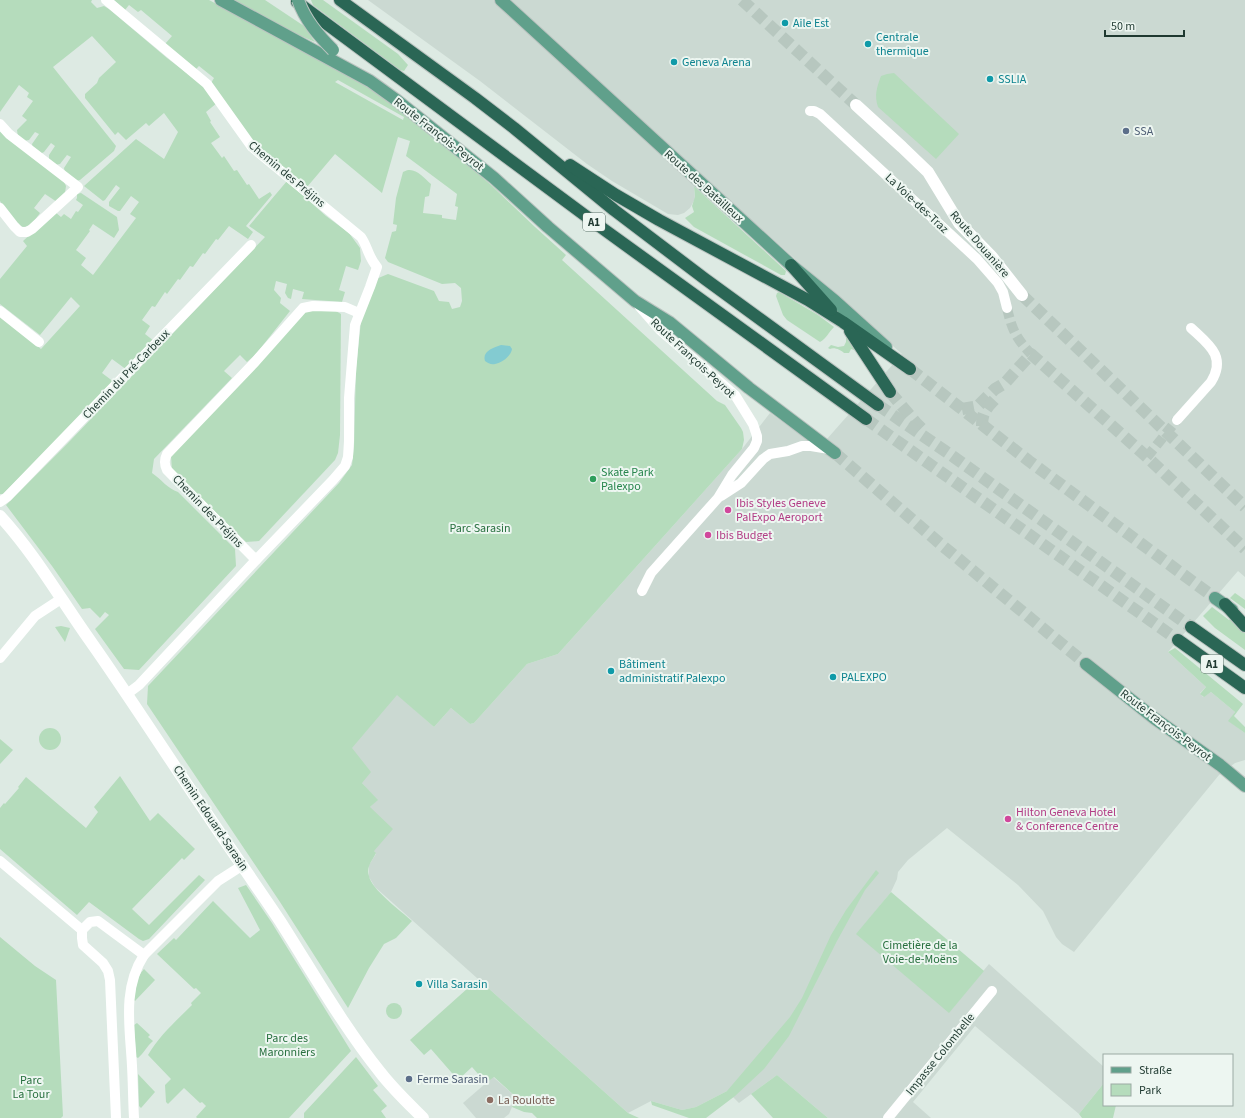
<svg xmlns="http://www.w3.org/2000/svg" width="1245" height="1118" viewBox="0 0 1245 1118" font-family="'Source Sans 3',sans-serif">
<rect width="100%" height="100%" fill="#ddeae3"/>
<g fill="#cbd9d2">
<path d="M368 0H1245V577L1238 571 1168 652 1206 687 1200 693 1203 697 1211 692 1235 712 1229 721 1245 733V760L1235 763 1219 775 1074 952 1062 944 1056 937 1043 911 1018 885 947 828 908 860 898 872 897 879 891 892 870 918 949 1012 989 964 1104 1067V1083L1079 1114 975 1026 913 1102 931 1118H828L777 1075 739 1103 727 1091 696 1107 682 1110 651 1101 628 1113 375 887 369 877V865L376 854 374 851 370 807 377 800 362 783 351 748 397 694 434 727 451 708 470 724 474 723 527 664 558 654 742 449 770 413 819 448 902 354 701 175 694 187 695 199 690 208 684 213 678 215 668 214 612 181 587 164 480 81Z"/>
<path d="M493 1077 515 1096 512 1107 509 1114 504 1118H476L463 1103Z"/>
</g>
<g fill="#b5dcbc" fill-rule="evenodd">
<path d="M0 0H92L91 2 97 8 104 6 109 9 167 58 204 86 217 103 206 112 211 121 210 122 220 137 211 143 222 158 224 156 234 171 237 170 247 185 249 184 259 199 270 192 272 195 246 226 253 232 248 239 229 226 218 240 216 239 205 254 203 253 193 267 190 266 180 280 178 279 167 294 165 292 155 307 152 306 142 320 150 326 145 334 154 341 127 370 112 359 102 373 114 382 3 494H0V316L41 349 80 306 71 297 40 335 0 304V279L27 246 23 241 55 212 61 217 64 214 71 219 76 211 78 212 83 205 76 200 77 198V194L81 193 117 217 119 230 114 238 93 224 89 230 90 231 76 250 86 258 81 265 93 275 136 218 130 214 139 202 131 196 120 211H118L109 206V202L120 188 116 185 105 200 103 201 84 186 136 139 164 159 178 132 164 113 149 126 146 123 126 140 118 132 115 135 85 98V94L97 83 99 78 116 62 92 36 53 67 116 146 114 151 80 180 76 181 65 173 64 168 71 157 67 155 60 164 55 165 49 161V155L55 146 51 143 44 152 40 154 33 149 32 144 39 134 35 132 29 140 24 141 18 137 17 130 27 120 22 116 33 101 27 97 29 93 19 85 0 112Z"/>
<path d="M114 0H209L340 70 375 92 417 123 454 153 491 185 535 227 566 255 562 260 717 401 725 405 741 428 743 432 744 440 742 449 558 654 527 664 474 723 470 724 451 708 434 727 397 695 352 748 371 772 362 783 378 800 370 807 393 829 374 851 376 853C372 861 366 867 369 876 371 889 402 912 412 921L396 938 384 944 369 968 348 1008 280 902 147 704 148 686 339 483 352 465 354 447 356 368 361 321 376 279 388 274 434 291 439 301 449 302 452 309 460 307 462 301 461 288 455 283 442 284 388 262 385 258 392 232 396 231 397 225 393 224 396 198 403 172C414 165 423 177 431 184L429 196 425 197 423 213 442 215V218L456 220 458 207 455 206 457 194 406 156 410 141 398 137 382 193 335 154 307 187 251 140 211 83 214 78 199 66 196 69 165 44 172 36 141 10 138 12 129 5 125 10ZM338 80 404 117 403 120 335 82Z"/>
<path d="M234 0H265L304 26 315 42 294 33Z"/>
<path d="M311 0H323L398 54 408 65 404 71 400 70 313 5Z"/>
<path d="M894 73 959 134 936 159 878 107C874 95 877 87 881 76L887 74Z"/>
<path d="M0 129 63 180 66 186 65 193 57 202 45 194 34 208 40 213 31 225 24 227 19 226 15 222 0 201Z"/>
<path d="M287 181 326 216 349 233 360 248 361 261 358 270 346 266 339 290 345 292 342 302 302 299 304 292 293 289 291 299 288 298 285 293 287 284 276 281 274 290 281 298 280 303 290 311 256 354 247 362 240 355 224 371 232 378 154 459 152 473C161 479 168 489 178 492L235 549 236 566 139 670 124 669 95 629 109 615 105 612 100 618 90 608 82 609 52 566 6 505 68 443 265 237 249 226Z"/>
<path d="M694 186 786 271 785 275H781L694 227 685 218 694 212 692 206 695 197Z"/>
<path d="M779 292 818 315 834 327C828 333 827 338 820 342L787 320 783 315 776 296 777 293Z"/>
<path d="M306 310H334L341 314 340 435 338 453 335 460 259 541 246 542 172 470 171 456Z"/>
<path d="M846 336 856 349 854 350 851 349 849 353H844C841 350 834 347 830 349L828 348 831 345 838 347 844 346 846 342Z"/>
<path d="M1235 593 1245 600V609L1230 598Z"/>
<path d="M1212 607 1229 620 1232 618 1245 631V650L1215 628 1203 616Z"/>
<path d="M61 626 70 628 65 642 55 627Z"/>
<path d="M1175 648 1243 704 1234 716 1245 727V733L1228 721 1235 712 1211 692 1204 697 1200 694 1206 687 1168 652Z"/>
<circle cx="50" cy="739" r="11"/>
<path d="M0 739 13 750 0 764Z"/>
<path d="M120 776 150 821 158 813 195 849 184 860 182 858 132 909 149 925 199 875 205 880 149 939 143 941 139 939 89 902 77 915 0 849V808L4 803 5 804 19 788 18 787 26 777 86 828 98 812 94 807Z"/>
<path d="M876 870 879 873 865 890 837 941 789 1036 764 1069 735 1096 706 1118H689L652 1105 651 1101 682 1110 696 1107 727 1091 790 1017 802 998 831 935 846 910Z"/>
<path d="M246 885 272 923 351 1051 289 1118H197L196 1117 206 1106 202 1102 200 1103 184 1088 168 1104 166 1102 165 1085 171 1079 148 1055C159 1036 176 1021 192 1005L191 1003 201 993 196 988 194 989 157 954 174 938 176 940 213 901 250 938 260 930 238 888Z"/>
<path d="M891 892 984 971 949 1013 856 934Z"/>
<path d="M0 937 35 966 56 980 63 1116 61 1118H0Z"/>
<path d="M144 969 155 980 135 1001 134 1000C136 989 136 977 144 969Z"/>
<path d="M478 979 628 1113 639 1118H537L532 1113 524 1112 512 1107 515 1096 494 1077 486 1083 472 1067 458 1080 431 1049 424 1055 410 1040Z"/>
<circle cx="394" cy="1011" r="8"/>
<path d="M137 1023 150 1035 148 1037 153 1041C147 1046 144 1053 138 1058L136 1057 134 1025Z"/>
<path d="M356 1057 378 1086 373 1090 387 1106 381 1111 386 1118H304V1113Z"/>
<path d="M138 1074 155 1092 141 1108 139 1106Z"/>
<path d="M777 1075 828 1118H773L751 1094Z"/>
<path d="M1104 1083V1105H1116L1113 1118H1082L1079 1114Z"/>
</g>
<path fill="#83cbd1" d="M501 345 510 346 512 349C511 356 502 363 495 364 491 365 488 363 485 361 482 351 493 348 501 345Z"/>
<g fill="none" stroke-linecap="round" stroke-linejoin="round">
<g stroke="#b7c7bf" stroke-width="10" stroke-dasharray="10 5" stroke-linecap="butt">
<path d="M1007 308C1012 330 1016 338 1031 354"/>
<path d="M1147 457 1177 420"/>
</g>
<g stroke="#b7c7bf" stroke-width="12" stroke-dasharray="12 6" stroke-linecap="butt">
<path d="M742 0 856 105"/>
<path d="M1022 295 1245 507"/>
</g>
<g stroke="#b7c7bf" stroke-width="12" stroke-dasharray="12 6" stroke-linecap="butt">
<path d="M962 409 978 406 995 389 1005 383 1031 354 1147 457 1245 549"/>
<path d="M982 426C982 412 986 409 995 399"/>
</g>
<g stroke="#b7c7bf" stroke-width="12" stroke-dasharray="12 6" stroke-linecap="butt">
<path d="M910 369 1029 461 1215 598"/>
<path d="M835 453 944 547 1086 664"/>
</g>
<g stroke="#b7c7bf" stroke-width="12" stroke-dasharray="12 6" stroke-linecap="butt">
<path d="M890 392 917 424 922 429"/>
<path d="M878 405 951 455 1191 627"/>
<path d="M866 419 1178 640"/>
</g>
<defs>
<g id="primary">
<path d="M221 0 370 81 395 99 494 178 548 227 635 301 669 322 749 388 835 453"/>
<path d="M501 0 791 265 835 301 886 347"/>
<path d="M1215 598 1232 610"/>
<path d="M1086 664 1154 718 1220 765 1245 786"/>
</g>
<g id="motorway">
<path d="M340 0 475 98 514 128 614 210 705 279 878 405"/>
<path d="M297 2 602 228 866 419"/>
<path d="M570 165 616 195 659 220 808 300 843 322 910 369"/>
<path d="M791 265 831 310"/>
<path d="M850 331 890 392"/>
<path d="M1225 604 1245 626"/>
<path d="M1191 627 1245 665"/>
<path d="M1178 640 1245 688"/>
</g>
</defs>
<use href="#primary" stroke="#bcc4c1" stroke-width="14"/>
<use href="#motorway" stroke="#bcc4c1" stroke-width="14"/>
<g stroke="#fff" stroke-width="10">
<path d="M106 0 207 84 252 147 361 237C368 247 368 257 377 267L370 287 355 325 349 398V441L348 457 345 466 333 480 256 560 139 685 127 694"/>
<path d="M810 111H814L820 114 977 259 998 283 1003 292 1007 308"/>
<path d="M0 124 9 134 78 187 32 229 27 232H20L14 226 0 208"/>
<path d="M639 306 660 330 735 395 753 424 757 436V441L754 448 732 475 718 498 651 573 642 591"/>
<path d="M0 311 39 342"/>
<path d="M1177 420 1211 382C1227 356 1208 344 1191 328"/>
<path d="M721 496 741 483 763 459 770 454 788 451 802 446H811L829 449"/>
<path d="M0 502 7 497 251 245"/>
<path d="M256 560 167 470C164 464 164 460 167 454L255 362 303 308 313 306 345 307 359 313"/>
<path d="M0 658 35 616 61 599"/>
<path d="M0 861 82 930"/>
<path d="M116 1118 110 980 108 971 103 963 83 945 82 938V930L90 922 98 921 144 955"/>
<path d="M134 1118C133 1101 133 1083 132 1066 130 1027 122 989 144 955L218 881 243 865"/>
<path d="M888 1118 992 991"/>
</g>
<g stroke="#fff" stroke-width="12">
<path d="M856 105 902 147 928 172 959 223 992 257 1022 295"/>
<path d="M0 516C35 554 61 600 91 642 131 699 168 757 207 814 231 850 256 885 280 921 312 971 343 1026 380 1072 393 1089 408 1103 423 1118"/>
</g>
<use href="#primary" stroke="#60a08b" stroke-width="12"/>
<use href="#motorway" stroke="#2a6655" stroke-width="12"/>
<defs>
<path id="primary-bridge" d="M298 0C305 20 318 35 333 50"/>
</defs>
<use href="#primary-bridge" stroke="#bcc4c1" stroke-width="14" stroke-linecap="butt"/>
<use href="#primary-bridge" stroke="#60a08b" stroke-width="12"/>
</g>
<g fill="#0f9aa8" stroke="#edf6f1" stroke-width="1.5">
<circle cx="785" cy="23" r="4"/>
<circle cx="868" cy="44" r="4"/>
<circle cx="674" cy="62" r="4"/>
<circle cx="990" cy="79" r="4"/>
<circle cx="611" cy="671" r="4"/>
<circle cx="833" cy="677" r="4"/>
<circle cx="419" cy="984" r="4"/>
</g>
<g fill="#5c6f8a" stroke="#edf6f1" stroke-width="1.5">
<circle cx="1126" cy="131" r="4"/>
<circle cx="409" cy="1079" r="4"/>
</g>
<circle fill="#2e9e5b" stroke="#edf6f1" stroke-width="1.5" cx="593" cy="479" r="4"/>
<g fill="#d1479c" stroke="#edf6f1" stroke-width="1.5">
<circle cx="728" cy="510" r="4"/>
<circle cx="708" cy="535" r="4"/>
<circle cx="1008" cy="819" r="4"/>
</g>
<circle fill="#8d6e63" stroke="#edf6f1" stroke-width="1.5" cx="490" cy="1100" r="4"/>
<g text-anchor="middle" stroke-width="4" stroke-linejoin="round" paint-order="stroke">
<g fill="#edf6f1" stroke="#5d726a" stroke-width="1">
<rect x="583" y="213" width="22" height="18" rx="3"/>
<rect x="1201" y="655" width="22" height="18" rx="3"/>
</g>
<g font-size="11" font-weight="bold" fill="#1f3930">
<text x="594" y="226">A1</text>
<text x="1212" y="668">A1</text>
</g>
<g font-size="12" fill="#0d838f" stroke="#edf6f1" text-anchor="start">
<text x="793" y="27">Aile Est</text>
<text x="876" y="41">Centrale<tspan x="876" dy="14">thermique</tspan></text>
<text x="682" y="66">Geneva Arena</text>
<text x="998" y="83">SSLIA</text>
<text x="619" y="668">Bâtiment<tspan x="619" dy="14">administratif Palexpo</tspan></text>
<text x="841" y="681">PALEXPO</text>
<text x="427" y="988">Villa Sarasin</text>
</g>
<g font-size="12" fill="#4e5e75" stroke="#edf6f1" text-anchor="start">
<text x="1134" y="135">SSA</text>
<text x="417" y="1083">Ferme Sarasin</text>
</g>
<g font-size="12" fill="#1f3930" stroke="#edf6f1">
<text transform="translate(439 134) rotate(38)" y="4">Route François-Peyrot</text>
<text transform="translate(287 174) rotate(40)" y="4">Chemin des Préjins</text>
<text transform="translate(704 186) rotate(42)" y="4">Route des Batailleux</text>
<text transform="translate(917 203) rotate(43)" y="4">La Voie-des-Traz</text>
<text transform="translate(980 244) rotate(49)" y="4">Route Douanière</text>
<text transform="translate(693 358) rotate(43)" y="4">Route François-Peyrot</text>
<text transform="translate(126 374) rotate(-46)" y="4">Chemin du Pré-Carbeux</text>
<text transform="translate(208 511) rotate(46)" y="4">Chemin des Préjins</text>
<text transform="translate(1166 725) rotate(37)" y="4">Route François-Peyrot</text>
<text transform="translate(211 818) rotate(56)" y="4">Chemin Edouard-Sarasin</text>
<text transform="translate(940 1054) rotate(-51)" y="4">Impasse Colombelle</text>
</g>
<g font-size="12" fill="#27864d" stroke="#edf6f1" text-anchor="start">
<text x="601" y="476">Skate Park<tspan x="601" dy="14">Palexpo</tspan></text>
</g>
<g font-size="12" fill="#b23c85" stroke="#edf6f1" text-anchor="start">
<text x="736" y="507">Ibis Styles Geneve<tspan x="736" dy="14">PalExpo Aeroport</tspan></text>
<text x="716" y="539">Ibis Budget</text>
<text x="1016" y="816">Hilton Geneva Hotel<tspan x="1016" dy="14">&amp; Conference Centre</tspan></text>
</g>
<g font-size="12" fill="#28703f" stroke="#edf6f1">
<text x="480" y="532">Parc Sarasin</text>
<text x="920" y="949">Cimetière de la<tspan x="920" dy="14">Voie-de-Moëns</tspan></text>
<text x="287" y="1042">Parc des<tspan x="287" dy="14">Maronniers</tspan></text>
<text x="31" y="1084">Parc<tspan x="31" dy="14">La Tour</tspan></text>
</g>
<g font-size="12" fill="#785e54" stroke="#edf6f1" text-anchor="start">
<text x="498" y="1104">La Roulotte</text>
</g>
</g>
<rect x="1103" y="1054" width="130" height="52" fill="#edf6f1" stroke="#9baaa4"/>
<rect x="1111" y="1067" width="20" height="6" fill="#60a08b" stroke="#9baaa4"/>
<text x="1139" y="1074" font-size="12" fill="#1f3930">Straße</text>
<rect x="1111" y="1084" width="20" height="12" fill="#b5dcbc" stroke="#9baaa4"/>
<text x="1139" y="1094" font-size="12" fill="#1f3930">Park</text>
<path d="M1105 30v6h79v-6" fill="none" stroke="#1f3930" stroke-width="2"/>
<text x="1111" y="30" font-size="12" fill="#1f3930" stroke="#edf6f1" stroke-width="3" paint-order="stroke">50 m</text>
</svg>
